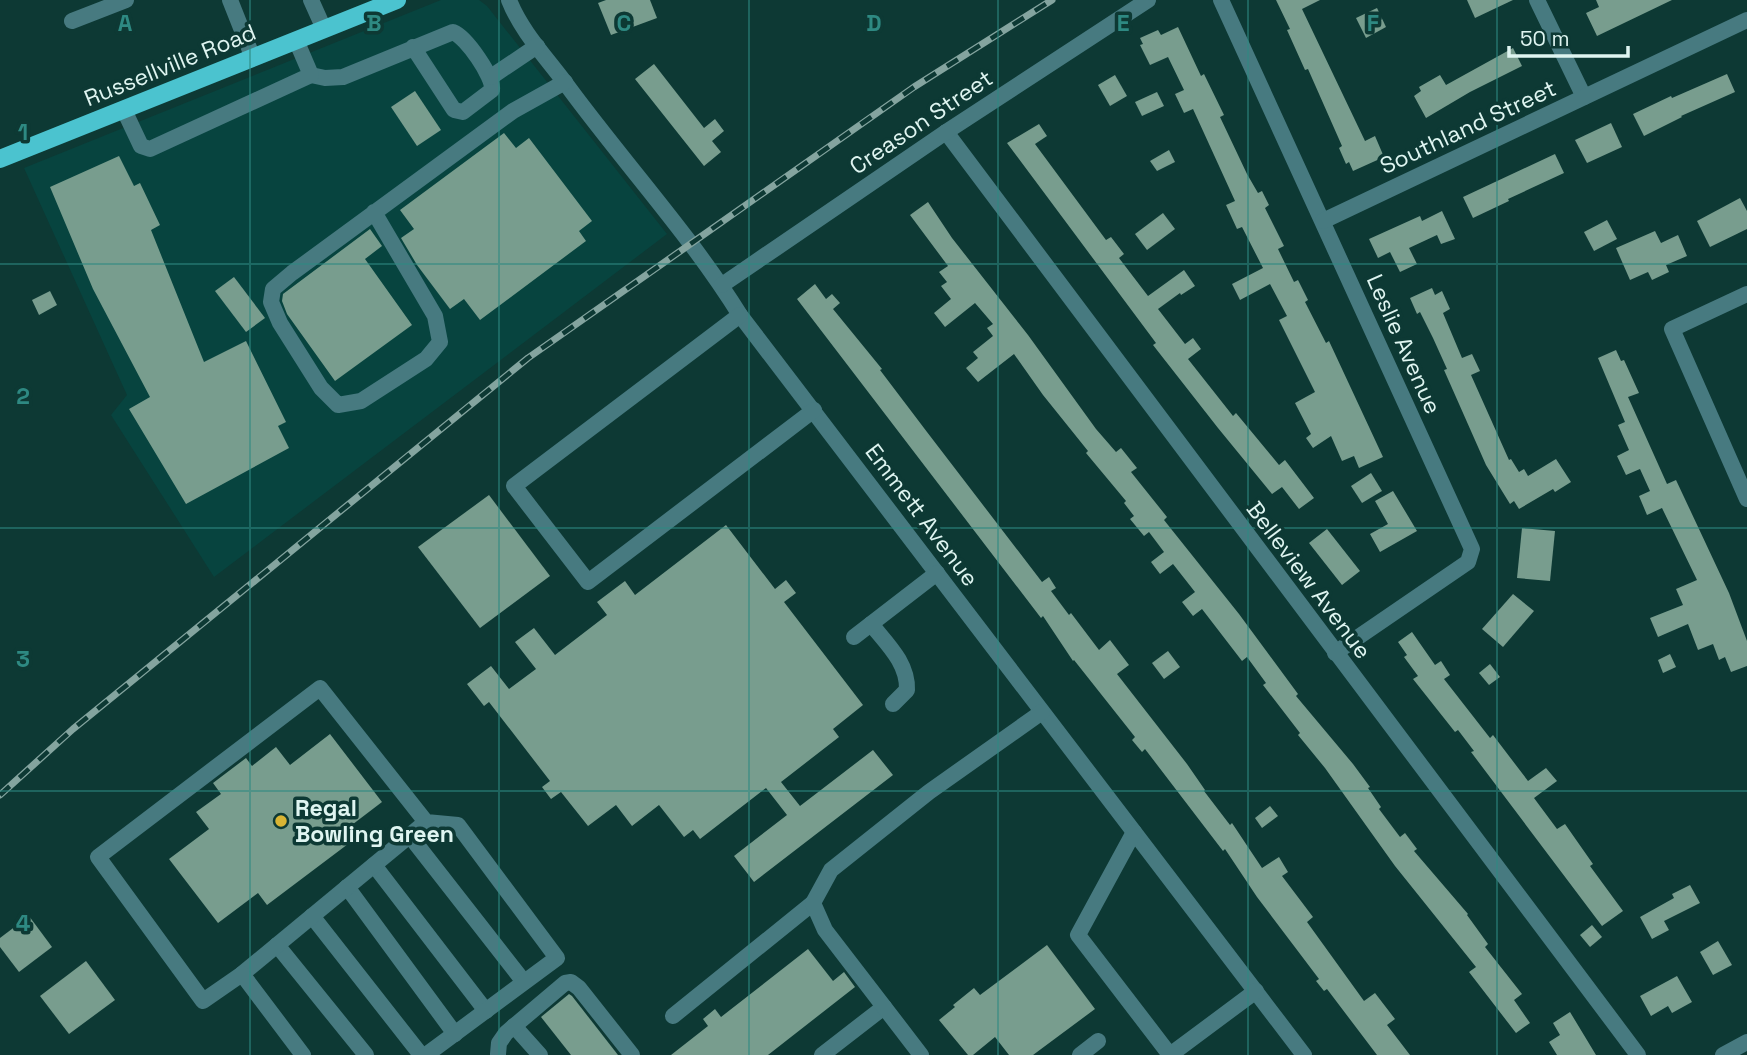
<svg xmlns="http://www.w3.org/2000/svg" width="1747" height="1055" viewBox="0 0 1747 1055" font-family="'Space Grotesk',sans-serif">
<rect width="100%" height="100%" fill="#0d3934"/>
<path fill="#07443f" d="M441 0H479L487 6 667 234 214 577 111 415 127 395 24 168Z"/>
<g fill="#789d8e">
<path d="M606 0H650L657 18 611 35 598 3Z"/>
<path d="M1276 0H1320L1302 9 1365 141 1375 136 1384 157 1353 171 1349 162 1346 164 1339 148 1342 146 1308 69 1305 70 1287 30 1290 29Z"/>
<path d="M1467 0H1513L1475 18Z"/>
<path d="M1596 0H1672L1597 36 1586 13 1599 7Z"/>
<path d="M1377 8 1386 27 1366 38 1356 18Z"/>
<path d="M1178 27 1201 76 1204 74 1224 115 1220 117 1247 174 1258 193 1262 191 1269 205 1265 208 1284 246 1278 249 1294 282 1298 280 1308 300 1305 302 1326 343 1329 341 1383 457 1359 468 1354 456 1342 461 1331 436 1313 448 1306 438 1311 434 1295 403 1315 392 1279 320 1287 316 1270 284 1240 300 1232 284 1263 268 1242 227 1237 229 1226 205 1235 201 1193 109 1184 113 1175 94 1184 90 1168 57 1150 65 1140 45 1143 44 1140 38 1158 30 1161 35Z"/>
<path d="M1513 48 1522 66 1470 92 1426 118 1414 96 1421 91 1419 87 1440 75 1446 85Z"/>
<path d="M654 64 704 128 715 119 724 131 712 141 721 152 704 166 635 79Z"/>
<path d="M1727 74 1735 92 1681 116 1682 117 1644 136 1633 114 1671 96 1672 98Z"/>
<path d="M1115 75 1127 96 1110 106 1098 85Z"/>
<path d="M415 91 441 130 417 146 391 107Z"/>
<path d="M1157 92 1164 106 1142 116 1135 102Z"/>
<path d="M1611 123 1622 147 1587 163 1575 140Z"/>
<path d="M1039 124 1047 136 1035 144 1106 240 1111 237 1124 254 1119 258 1148 296 1184 270 1195 286 1181 295 1180 293 1158 309 1185 344 1193 338 1201 349 1188 359 1233 416 1236 413 1279 465 1285 460 1314 498 1299 509 1282 487 1272 494 1218 428 1153 345 1156 343 1007 143Z"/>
<path d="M504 133 516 148 529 138 592 221 579 231 586 241 480 320 464 299 450 309 417 265 401 238 414 229 400 210Z"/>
<path d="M1169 150 1175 162 1157 171 1150 161Z"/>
<path d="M1555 154 1564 173 1508 199 1509 201 1473 218 1463 197Z"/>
<path d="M119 156 134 186 140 183 160 225 151 230 204 362 246 341 286 422 278 426 289 448 186 504 129 409 150 397 93 289 50 187Z"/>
<path d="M1740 198 1747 211V229L1710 247 1697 221Z"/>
<path d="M928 202 952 238 1028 335 1096 429 1116 452 1121 448 1137 468 1131 472 1167 517 1164 520 1239 614 1298 694 1296 696 1353 764 1370 787 1368 788 1381 807 1379 809 1400 837 1405 833 1417 849 1414 851 1468 914 1467 915 1488 944 1485 947 1522 994 1514 1000 1530 1023 1516 1033 1469 972 1476 967 1395 866 1325 768 1298 735 1300 733 1263 685 1266 683 1247 657 1242 661 1202 609 1193 616 1182 602 1195 592 1173 564 1160 574 1151 562 1164 552 1149 532 1144 536 1130 519 1134 516 1124 503 1126 501 1086 453 1088 451 1043 395 1014 354 978 382 966 368 978 358 973 352 993 336 987 328 993 324 975 303 945 327 934 313 951 299 941 286 947 282 939 272 948 266 910 215Z"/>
<path d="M1442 211 1455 239 1441 244 1437 235 1409 248 1417 264 1400 272 1390 252 1378 258 1369 239 1420 216 1422 221Z"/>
<path d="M1163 213 1175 229 1147 250 1135 234Z"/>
<path d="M1607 220 1617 239 1594 251 1584 232Z"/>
<path d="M370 229 382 246 365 259 412 325 335 381 287 314 282 301 283 294Z"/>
<path d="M1655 231 1661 243 1678 235 1687 256 1666 265 1669 272 1652 280 1648 272 1630 280 1616 248Z"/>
<path d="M234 277 265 318 246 332 215 291Z"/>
<path d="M815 284 826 299 832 294 840 303 833 309 882 369 880 370 927 432 1042 582 1049 577 1056 588 1051 591 1069 615 1071 613 1099 650 1110 640 1129 665 1117 674 1187 764 1205 790 1204 791 1230 825 1232 823 1262 868 1279 857 1288 872 1282 876 1313 917 1307 922 1364 1001 1375 993 1395 1019 1387 1025 1410 1055H1377L1327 989 1324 991 1316 981 1319 979 1257 897 1225 849 1223 851 1145 749 1142 752 1132 740 1135 737 1074 660 1073 661 1043 616 1041 618 797 299Z"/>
<path d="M1432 288 1435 295 1442 291 1450 309 1443 313 1462 358 1472 354 1480 371 1471 375 1509 460 1511 459 1519 472 1524 469 1528 476 1556 459 1571 482 1555 492 1553 489 1519 509 1514 501 1510 504 1486 465 1444 370 1447 369 1433 338 1420 312 1417 314 1410 298Z"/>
<path d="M50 291 57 305 39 315 32 300Z"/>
<path d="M1616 350 1621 361 1624 360 1639 393 1628 397 1667 484 1676 480 1729 593 1747 641V666L1731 672 1725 657 1719 660 1713 644 1698 650 1688 624 1658 637 1650 618 1683 605 1676 589 1697 580 1662 508 1647 515 1639 496 1650 491 1640 469 1626 475 1617 456 1629 450 1618 425 1625 422 1598 358Z"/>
<path d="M1371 473 1382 491 1362 503 1351 486Z"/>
<path d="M1393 491 1417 531 1380 552 1370 534 1388 524 1375 501Z"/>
<path d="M489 495 550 576 480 628 418 547Z"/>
<path d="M726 525 775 589 786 580 796 593 784 602 863 705 833 729 839 737 781 782 800 806 873 750 893 775 754 882 734 856 787 815 766 788 700 839 693 830 684 837 659 805 632 826 616 805 588 826 561 792 551 799 542 787 550 781 489 702 484 706 467 684 491 666 509 689 536 669 515 642 534 628 555 655 607 615 597 602 625 581 635 595Z"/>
<path d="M1522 528 1555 531 1550 581 1517 578Z"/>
<path d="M1327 529 1360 571 1342 585 1309 543Z"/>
<path d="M1513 594 1534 611 1503 647 1482 629Z"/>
<path d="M1412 632 1435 665 1441 661 1450 675 1444 679 1490 738 1493 735 1528 781 1546 768 1557 781 1534 798 1557 829 1565 824 1593 864 1590 866 1623 911 1602 926 1471 752 1474 751 1458 730 1455 732 1413 679 1418 676 1404 657 1407 655 1398 642Z"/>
<path d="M1168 651 1180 667 1164 679 1152 663Z"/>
<path d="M1670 654 1676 667 1663 673 1658 660Z"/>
<path d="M1490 664 1500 677 1489 685 1479 673Z"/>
<path d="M330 734 382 802 340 834 348 844 267 905 258 893 218 923 169 859 209 829 196 812 221 794 213 783 246 758 252 766 276 747 290 765Z"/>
<path d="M1270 806 1278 816 1262 828 1255 818Z"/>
<path d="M1690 885 1700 903 1664 921 1669 930 1652 939 1640 917 1674 898 1672 894Z"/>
<path d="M29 916 52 947 19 972 0 947V938Z"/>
<path d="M1592 925 1602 937 1590 947 1580 935Z"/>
<path d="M1718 941 1732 965 1713 975 1700 952Z"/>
<path d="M1047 945 1095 1009 1033 1055H1009L995 1037 973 1055H968L939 1020 955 1007 953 1005 974 988 980 995Z"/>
<path d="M808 949 833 981 844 972 855 987 768 1055H671L708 1026 703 1019 715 1009 721 1017Z"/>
<path d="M86 961 115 1000 69 1034 40 996Z"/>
<path d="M1677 976 1692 1002 1672 1013 1668 1006 1651 1016 1640 996Z"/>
<path d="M569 994 572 996 618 1055H571L541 1017Z"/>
<path d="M1570 1012 1596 1055H1557L1549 1042 1560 1035 1553 1023Z"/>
</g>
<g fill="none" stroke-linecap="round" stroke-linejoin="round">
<g stroke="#477a80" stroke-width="16">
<path d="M230 0 253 58"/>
<path d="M311 0 324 29"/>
<path d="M509 0C521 31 546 57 566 84 623 162 689 233 740 315L1304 1055"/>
<path d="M1221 0 1472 549 1468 562 1335 653"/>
<path d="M1537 0 1584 97"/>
<path d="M72 21 126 0"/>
<path d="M311 75 325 78 343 77 453 32C466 37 494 77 492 90L463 112 454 110 413 47"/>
<path d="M491 77 537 46"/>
<path d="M124 110 141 146 150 149 311 75 296 40"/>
<path d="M946 132 1638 1055"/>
<path d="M374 212 435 316 440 342 426 359 361 401 338 405 321 388 280 323 271 302 273 289 292 273 513 111 565 82"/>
<path d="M1323 221 1747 20"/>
<path d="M722 285 946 132 1148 0"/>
<path d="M1747 294 1672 329 1747 499"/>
<path d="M740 315 514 486 588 582 814 410"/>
<path d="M871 624C887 644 908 663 907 690L893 704"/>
<path d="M854 637 937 573"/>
<path d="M1134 832 1078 935 1170 1055 1256 991"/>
<path d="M410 836 524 982"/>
<path d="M374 865 486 1011"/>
<path d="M347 887 455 1034"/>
<path d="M312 916 421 1055"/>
<path d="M277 945 366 1055"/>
<path d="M242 974 426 822"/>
<path d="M673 1016 813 903"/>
<path d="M514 1026 540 1055"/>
<path d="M498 1054 499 1043 506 1033 565 983 571 982 579 988 632 1055"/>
<path d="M303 1055 242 974 203 1001 98 857 320 688 426 822 458 825 557 958 426 1055"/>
<path d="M822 1055 884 1007"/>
<path d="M921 1055 825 930 813 903 831 870 929 792 1042 712"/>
<path d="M1080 1055 1098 1041"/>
<path d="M1723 1055 1747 1042"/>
</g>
<path stroke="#4bc3cf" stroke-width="18" d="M0 159 397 0"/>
<defs>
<path id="rail" d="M0 795 73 729 528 358 914 87 1052 0"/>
</defs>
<use href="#rail" stroke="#84a49f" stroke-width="7"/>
<use href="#rail" stroke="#0d3934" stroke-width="4.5" stroke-dasharray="13" stroke-linecap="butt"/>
</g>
<path fill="none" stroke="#2e8982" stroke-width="2" stroke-opacity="0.55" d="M250 0V1055M499 0V1055M749 0V1055M998 0V1055M1248 0V1055M1497 0V1055M0 264H1747M0 528H1747M0 791H1747"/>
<circle fill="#d8b434" stroke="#0d3934" stroke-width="2.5" cx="281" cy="821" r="7"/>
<g text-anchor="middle" stroke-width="7" stroke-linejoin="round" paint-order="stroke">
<g font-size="23" fill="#dff5f1" stroke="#0d3934">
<text transform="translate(170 65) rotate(-22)" y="8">Russellville Road</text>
<text transform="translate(921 122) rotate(-34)" y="8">Creason Street</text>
<text transform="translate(1468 127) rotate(-25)" y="8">Southland Street</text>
<text transform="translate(1404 344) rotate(66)" y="8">Leslie Avenue</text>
<text transform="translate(922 515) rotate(53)" y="8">Emmett Avenue</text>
<text transform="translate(1309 580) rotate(53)" y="8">Belleview Avenue</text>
</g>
<g font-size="23" font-weight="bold" fill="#dff5f1" stroke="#0d3934" text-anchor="start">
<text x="295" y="816">Regal<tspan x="295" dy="26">Bowling Green</tspan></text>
</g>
</g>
<g font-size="23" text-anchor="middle" font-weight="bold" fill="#2e8982" stroke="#0d3934" stroke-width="7" stroke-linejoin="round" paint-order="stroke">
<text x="125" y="31">A</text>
<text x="374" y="31">B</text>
<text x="624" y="31">C</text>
<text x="874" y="31">D</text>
<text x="1123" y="31">E</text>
<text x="1373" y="31">F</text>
<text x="23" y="140">1</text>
<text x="23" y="404">2</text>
<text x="23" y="667">3</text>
<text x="23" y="931">4</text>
</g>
<path d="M1509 46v10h119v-10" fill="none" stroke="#dff5f1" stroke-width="3.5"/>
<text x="1520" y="46" font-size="21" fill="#dff5f1" stroke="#0d3934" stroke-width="5" paint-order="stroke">50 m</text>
</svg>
